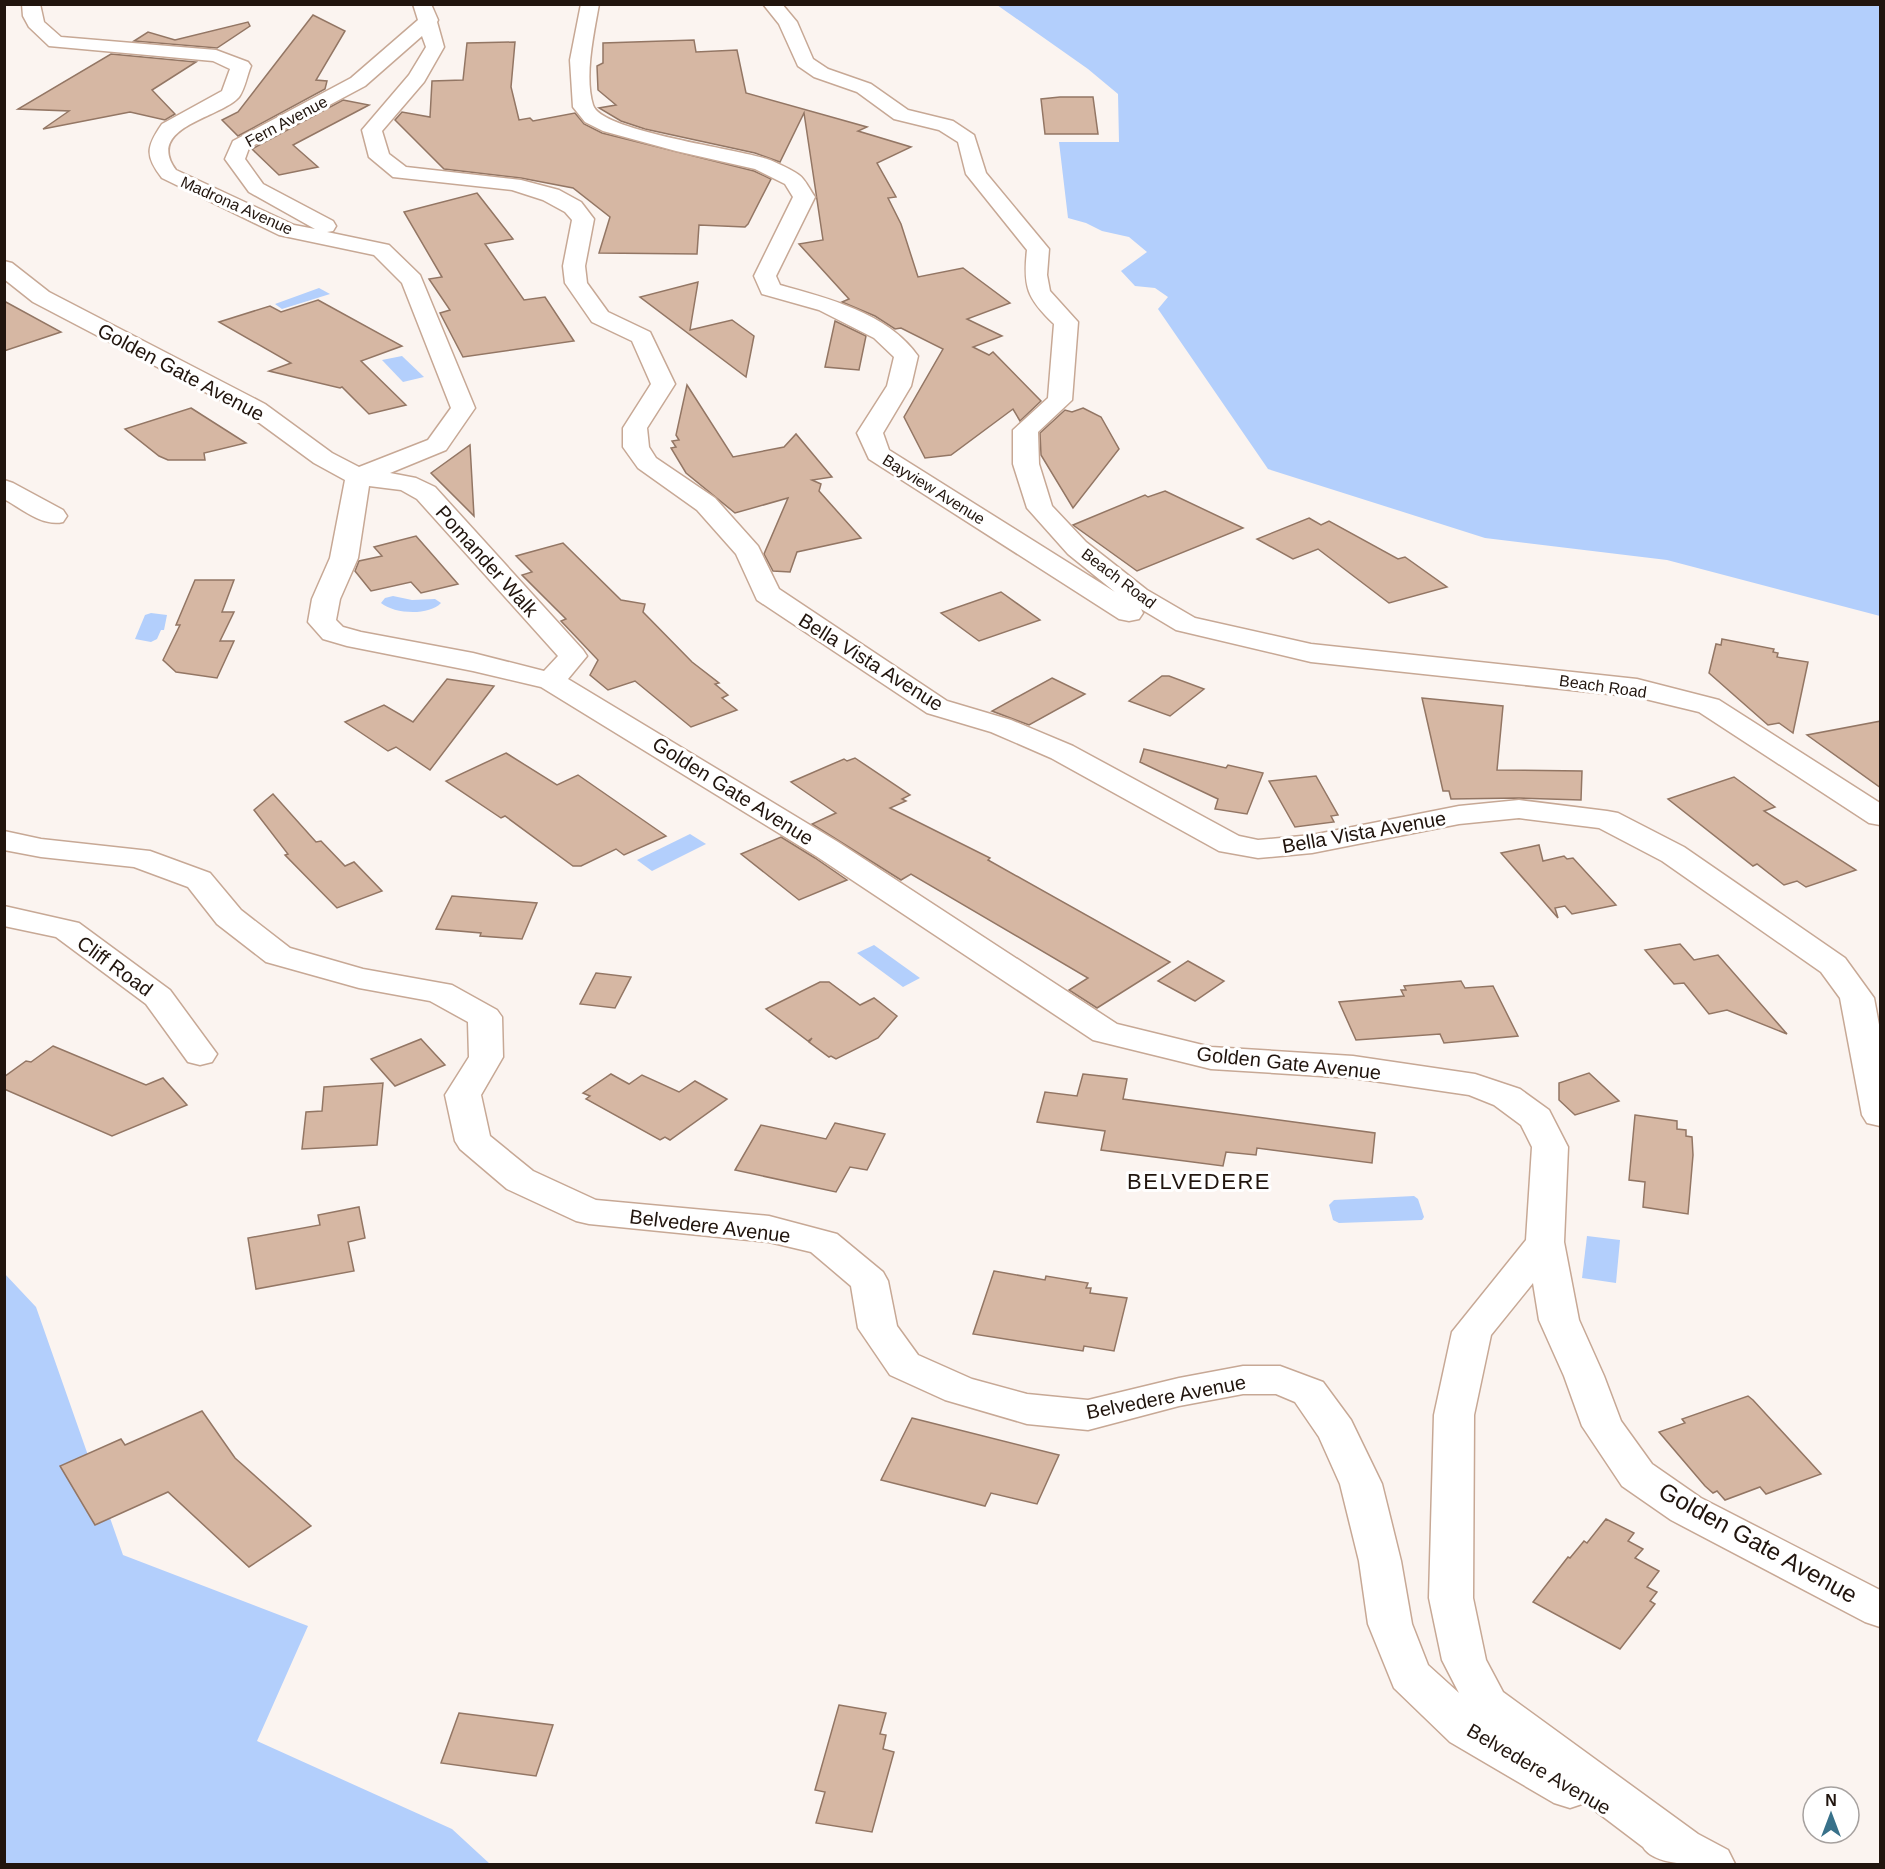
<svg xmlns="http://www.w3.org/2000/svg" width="1885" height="1869" viewBox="0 0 1885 1869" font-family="Helvetica,sans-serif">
<rect width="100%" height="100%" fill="#fbf4f0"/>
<g fill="#b3cffc">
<path d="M997 5H1880V616L1667 560 1485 538 1268 469 1158 309 1168 297 1155 288 1135 286 1121 271 1147 252 1129 237 1102 231 1086 223 1068 218 1059 142H1119L1118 94 1088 69Z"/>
<path d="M319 288 330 294 282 309 275 304Z"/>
<path d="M402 356 424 377 403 382 382 360Z"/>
<path d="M393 596 412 600 435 599 441 603C429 616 394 614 381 603L385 598Z"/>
<path d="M151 613 167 615 164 630H161L157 639 151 642 135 639 145 615Z"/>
<path d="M690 834 706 844 652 871 637 860Z"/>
<path d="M874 945 920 978 903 987 857 953Z"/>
<path d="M1414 1196 1418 1199 1424 1217 1422 1220 1339 1223 1333 1220 1329 1205 1334 1200Z"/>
<path d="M1587 1236 1620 1240 1616 1283 1582 1278Z"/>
<path d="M4 1273 36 1307 123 1555 308 1626 257 1741 452 1829 490 1864H5Z"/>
</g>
<g fill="#d6b7a3" stroke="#937664" stroke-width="1.5">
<path d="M313 15 345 31 316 80 327 81 325 89 238 136 222 120 238 112Z"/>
<path d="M248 22 250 26 217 48 134 41 148 32 175 40Z"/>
<path d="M694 40 696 52 737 50 746 93 867 127 858 131 911 147 877 163 896 197 888 198 901 224 918 277 963 268 1010 303 967 319 1002 336 973 347 989 355 993 352 1041 401 1020 421 1013 409 951 455 925 458 904 417 943 349 901 328 895 329 875 316 842 302 849 299 799 244 823 240 804 113 780 162 755 153 645 129 621 121 599 108 616 105 598 90 597 66 603 63V43Z"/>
<path d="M515 42 511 87 519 120 530 118 533 121 575 113 584 124 602 133 754 171 771 179 748 224 745 227 699 225 697 254 599 253 610 217 573 188 521 178 444 169 395 120 402 112 430 117 432 81 463 80 467 43Z"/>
<path d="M111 54 196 62 152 90 175 114 165 120 130 112 43 129 69 111 18 109Z"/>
<path d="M1060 97H1093L1098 134H1045L1041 99Z"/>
<path d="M343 100 369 105 293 145 318 167 279 175 252 149Z"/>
<path d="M477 193 513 239 485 244 524 300 545 297 574 341 463 357 440 313 450 310 429 279 442 277 404 212Z"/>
<path d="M698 282 690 330 732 320 754 336 746 377 640 297Z"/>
<path d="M318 300 402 346 361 361 406 405 369 414 342 387 340 388 269 371 291 363 219 322 270 306 281 312Z"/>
<path d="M4 301 61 332 4 351Z"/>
<path d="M835 321 866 336 859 370 825 367Z"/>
<path d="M687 385 733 457 784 447 796 434 832 477 812 480 821 484 819 491 861 538 797 552 790 572 773 571 764 554 788 498 735 513 686 473 671 448 676 447 672 441 679 440 676 435Z"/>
<path d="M191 408 246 443 204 453 205 460H168L159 456 125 429Z"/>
<path d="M1083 408 1101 417 1119 449 1073 508 1041 455 1040 433 1065 410 1072 412Z"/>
<path d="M470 445 474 516 431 473Z"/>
<path d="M1165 491 1243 528 1137 571 1073 525 1145 495 1148 497Z"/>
<path d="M1309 518 1321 525 1329 521 1398 559 1405 557 1447 587 1389 603 1318 549 1293 559 1257 539Z"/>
<path d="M416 536 458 584 421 593 411 582 371 591 355 571 359 561 382 556 374 547Z"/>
<path d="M563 543 621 600 645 604 643 612 692 662 719 683 715 684 728 695 722 698 737 710 691 727 635 681 608 690 590 675 598 660 561 621 566 619 522 575 532 572 516 556Z"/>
<path d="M195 580H234L222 612H234L220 641H234L217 678 176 672 163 660 180 625H176Z"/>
<path d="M1001 592 1040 620 979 641 941 613Z"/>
<path d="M1722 639 1774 649 1773 652 1778 653 1777 657 1808 662 1793 733 1779 723 1768 725 1709 673 1716 644 1721 645Z"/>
<path d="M1162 676H1169L1204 689 1170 716 1129 701Z"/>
<path d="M1052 678 1085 694 1029 725 992 711Z"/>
<path d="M447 679 494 686 430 770 396 747 388 751 345 722 384 705 413 722Z"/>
<path d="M1422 698 1503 706 1497 770 1582 771 1581 800 1519 798 1451 799 1449 791H1443Z"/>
<path d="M1881 721V788L1807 735Z"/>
<path d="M1144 749 1226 768 1228 765 1263 773 1247 814 1215 809 1218 799 1140 762Z"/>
<path d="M506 753 557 785 578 775 666 836 624 855 616 849 581 866H573L505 816 501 818 446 781Z"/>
<path d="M855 758 910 795 902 799 906 801 890 808 990 858 988 860 1170 962 1097 1008 1069 990 1088 978 911 874 901 880 812 824 836 813 791 782 844 759 847 761Z"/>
<path d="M1316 776 1338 815 1331 816 1334 822 1295 827 1269 781Z"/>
<path d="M1734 777 1775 807 1764 811 1856 870 1806 887 1797 881 1784 885 1757 864 1753 866 1668 799Z"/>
<path d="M273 794 316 842 321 841 345 866 354 862 382 891 337 908 285 855 288 854 254 810Z"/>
<path d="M781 837 815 858 847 880 799 900 741 854Z"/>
<path d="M1539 845 1543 861 1564 856 1567 859 1573 858 1616 905 1572 914 1565 906 1555 908 1558 918 1501 853Z"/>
<path d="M452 896 537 903 522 939 480 936 481 933 436 929Z"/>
<path d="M1680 944 1694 960 1718 955 1787 1034 1727 1010 1709 1014 1684 983 1674 984 1645 950Z"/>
<path d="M1188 961 1224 981 1195 1001 1158 981Z"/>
<path d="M596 973 631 977 615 1008 580 1004Z"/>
<path d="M1461 981 1465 988 1493 986 1518 1036 1444 1043 1440 1034 1356 1040 1339 1002 1404 996 1401 990H1406L1404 986Z"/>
<path d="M820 982H829L860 1005 874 998 897 1016 878 1038 836 1059 831 1056 829 1057 809 1042 812 1038 808 1041 766 1009Z"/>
<path d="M421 1039 445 1065 395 1086 371 1059Z"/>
<path d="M53 1046 146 1085 163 1078 187 1105 112 1136 4 1089V1077L26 1061 31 1062Z"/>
<path d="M1589 1073 1619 1101 1575 1115 1559 1100V1083Z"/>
<path d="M611 1074 629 1084 642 1075 679 1092 695 1081 727 1099 670 1140 665 1137 660 1140 586 1099 590 1096 583 1093Z"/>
<path d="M1083 1074 1127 1079 1123 1099 1375 1133 1372 1163 1257 1148 1256 1155 1226 1152 1223 1166 1101 1150 1105 1131 1037 1122 1045 1092 1077 1096Z"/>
<path d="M383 1083 377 1145 302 1149 306 1112 322 1111 324 1087Z"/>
<path d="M1635 1115 1677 1121V1129L1686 1130V1136L1692 1137 1693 1155 1688 1214 1643 1207 1645 1182 1629 1180Z"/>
<path d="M835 1123 885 1134 867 1170 850 1167 836 1192 735 1170 761 1125 826 1139Z"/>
<path d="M359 1207 365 1238 348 1242 354 1271 256 1289 248 1238 320 1225 318 1215Z"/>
<path d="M994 1271 1045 1280 1046 1276 1088 1283 1086 1288H1091L1090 1293 1127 1298 1114 1351 1084 1346 1083 1351 973 1334Z"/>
<path d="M1748 1396 1753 1400 1821 1474 1766 1494 1760 1487 1725 1500 1717 1491 1713 1493 1705 1486 1659 1432 1685 1423 1682 1419Z"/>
<path d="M202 1411 235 1458 311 1526 249 1567 168 1492 95 1525 60 1466 121 1439 125 1445Z"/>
<path d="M912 1418 1059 1455 1037 1504 991 1493 985 1506 881 1480Z"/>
<path d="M1606 1519 1634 1533 1628 1541 1643 1549 1635 1558 1659 1571 1647 1587 1657 1592 1650 1601 1655 1604 1620 1649 1533 1602 1568 1557 1570 1558 1584 1541 1587 1543Z"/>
<path d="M839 1705 886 1713 880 1734 886 1735 883 1749 894 1752 872 1832 816 1823 825 1792 815 1790Z"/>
<path d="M459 1713 553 1725 536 1776 441 1763Z"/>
</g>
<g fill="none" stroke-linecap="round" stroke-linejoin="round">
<defs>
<g id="minor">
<path d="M22 4H40L44 22 61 37 216 50 248 62 251 66C247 75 245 89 239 97 221 118 144 127 176 170L294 225 315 229 249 192 225 159 233 141 351 78 418 20 413 4H431L438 20 437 22 444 47 424 82 382 131 389 154 406 167 521 180 559 190 581 202 594 219 585 266 587 283 608 312 650 332 675 384 647 428 649 447 656 458 715 498 758 546 779 589 947 701 1011 720 1073 746 1239 836 1258 840 1312 835 1459 806 1519 800 1607 811 1618 813 1684 847 1845 958 1874 998 1880 1030V1126L1867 1123 1862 1115 1840 998 1821 972 1662 861 1599 828 1519 818 1459 824 1312 853 1258 858 1219 851 1051 758 991 732 927 713 757 600 736 554 697 510 638 468 623 447V428L651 384 632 341 592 322 565 283 563 266 572 220 565 212 543 200 512 190 393 177 369 157 362 130 409 75 426 47 422 36 365 86 249 148 245 159 263 184 333 221 336 226 333 231 327 232 389 245 420 275 475 408 446 450 390 473 416 478 435 487 583 650 587 656 568 679 838 842 1117 1024 1211 1047 1353 1056 1475 1074 1520 1089 1549 1110 1568 1147 1564 1242 1579 1320 1604 1376 1621 1421 1652 1464 1701 1498 1880 1590V1627L1865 1622 1671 1520 1622 1486 1582 1426 1564 1376 1539 1320 1533 1283 1491 1335 1474 1415 1473 1598 1486 1660 1503 1692 1698 1834 1728 1850 1735 1864C1710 1864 1656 1869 1643 1847L1585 1803 1570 1808 1554 1803 1450 1742 1394 1688 1368 1624 1359 1561 1340 1484 1319 1437 1295 1402 1276 1394H1243L1179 1406 1088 1430 1027 1424 945 1400 890 1375 858 1328 851 1286 811 1252 769 1242 589 1224 576 1221 507 1189 460 1149 455 1141 445 1095 469 1057 468 1022 430 1001 359 988 266 962 217 924 188 887 134 867 41 857 4 850V831L41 839 150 851 210 873 241 910 290 948 363 969 452 985 497 1010 502 1017 503 1057 481 1095 490 1136 533 1171 596 1200 769 1216 837 1234 883 1272 888 1281 897 1326 918 1355 972 1379 1027 1394 1088 1400 1179 1378 1243 1366H1280L1323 1382 1351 1420 1382 1484 1401 1561 1412 1624 1428 1665 1459 1693 1442 1660 1429 1598 1434 1415 1452 1332 1526 1240 1532 1147 1521 1125 1494 1105 1469 1095 1353 1078 1211 1069 1093 1040 816 856 541 687 473 671 347 646 323 639 308 622 312 599 330 558 345 480 314 463 247 414 33 302 4 279V261L12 263 49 292 265 404 332 453 359 467 428 440 451 408 402 283 374 255 279 235 162 178C145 156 146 147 162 124L222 91 230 69 213 61 49 46 29 27 23 16ZM369 486 401 490 417 499 558 656 544 671 473 653 361 632 343 627 336 620 340 599 358 558Z"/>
<path d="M581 4H599C594 33 584 76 593 105 601 132 741 149 770 160 779 164 791 169 799 175 805 179 810 190 815 197L776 276 780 285C827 298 888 313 918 356L911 386 883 433 889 450 1115 592 1068 554 1027 508 1013 464V430L1048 398 1054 324C1027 298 1023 287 1027 250L966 174 958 142 939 130 894 119 857 92 814 77 798 66 779 24 763 4H782L797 22 813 59 828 69 871 84 908 110 953 121 974 135 986 173 1049 249 1047 275 1050 291 1078 322 1072 400 1038 432 1039 464 1052 506 1086 542 1147 590 1195 618 1311 644 1637 679 1719 700 1880 803V825L1869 823 1699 712 1637 697 1311 662 1176 630 1141 609 1143 613 1139 619 1129 621 1119 619 869 459 857 433 887 386 894 357 874 338 819 310 762 294 754 276 793 197 785 184 755 169 676 151 603 131 585 122 573 107 570 60Z"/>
<path d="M4 480 13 483 63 510 67 516 63 522C43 527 22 509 4 499Z"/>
<path d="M4 906 79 923 170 990 217 1054 212 1062 200 1065 188 1062 146 1004 56 937 4 926Z"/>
</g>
</defs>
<use href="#minor" stroke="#c7a895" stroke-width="3"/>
<use href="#minor" fill="#fff" fill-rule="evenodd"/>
</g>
<g text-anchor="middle" stroke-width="6" stroke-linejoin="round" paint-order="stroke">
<g font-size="16" fill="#21150e" stroke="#fff">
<text transform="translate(286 121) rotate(-28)" y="6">Fern Avenue</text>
<text transform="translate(237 205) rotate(24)" y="6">Madrona Avenue</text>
<text transform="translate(934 489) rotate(32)" y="6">Bayview Avenue</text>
<text transform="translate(1119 578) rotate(37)" y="6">Beach Road</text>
<text transform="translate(1603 686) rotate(8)" y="6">Beach Road</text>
</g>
<g font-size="20" fill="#21150e" stroke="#fff">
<text transform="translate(181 372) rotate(28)" y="7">Golden Gate Avenue</text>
<text transform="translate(487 561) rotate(48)" y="7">Pomander Walk</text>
<text transform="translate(871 662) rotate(32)" y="7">Bella Vista Avenue</text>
<text transform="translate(733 791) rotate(32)" y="7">Golden Gate Avenue</text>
<text transform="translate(1364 832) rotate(-10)" y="7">Bella Vista Avenue</text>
<text transform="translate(115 966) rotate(36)" y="7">Cliff Road</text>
<text transform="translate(1289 1063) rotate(6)" y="7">Golden Gate Avenue</text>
<text transform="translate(710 1226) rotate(7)" y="7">Belvedere Avenue</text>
<text transform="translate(1166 1397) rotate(-11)" y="7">Belvedere Avenue</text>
<text transform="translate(1539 1769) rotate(30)" y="7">Belvedere Avenue</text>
</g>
<g font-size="22" letter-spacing="1.5" fill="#21150e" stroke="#fff">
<text x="1199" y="1189">BELVEDERE</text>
</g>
<g font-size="24" fill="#21150e" stroke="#fff">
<text transform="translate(1758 1543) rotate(29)" y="8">Golden Gate Avenue</text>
</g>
</g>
<rect width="1885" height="1869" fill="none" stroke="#21150e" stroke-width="12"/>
<g transform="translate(1831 1815)"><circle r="28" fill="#ffffff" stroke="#a6a19f" stroke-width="1.5"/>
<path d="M0-4.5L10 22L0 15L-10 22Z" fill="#38718a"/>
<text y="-9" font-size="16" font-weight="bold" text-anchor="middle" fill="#21150e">N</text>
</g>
</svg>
